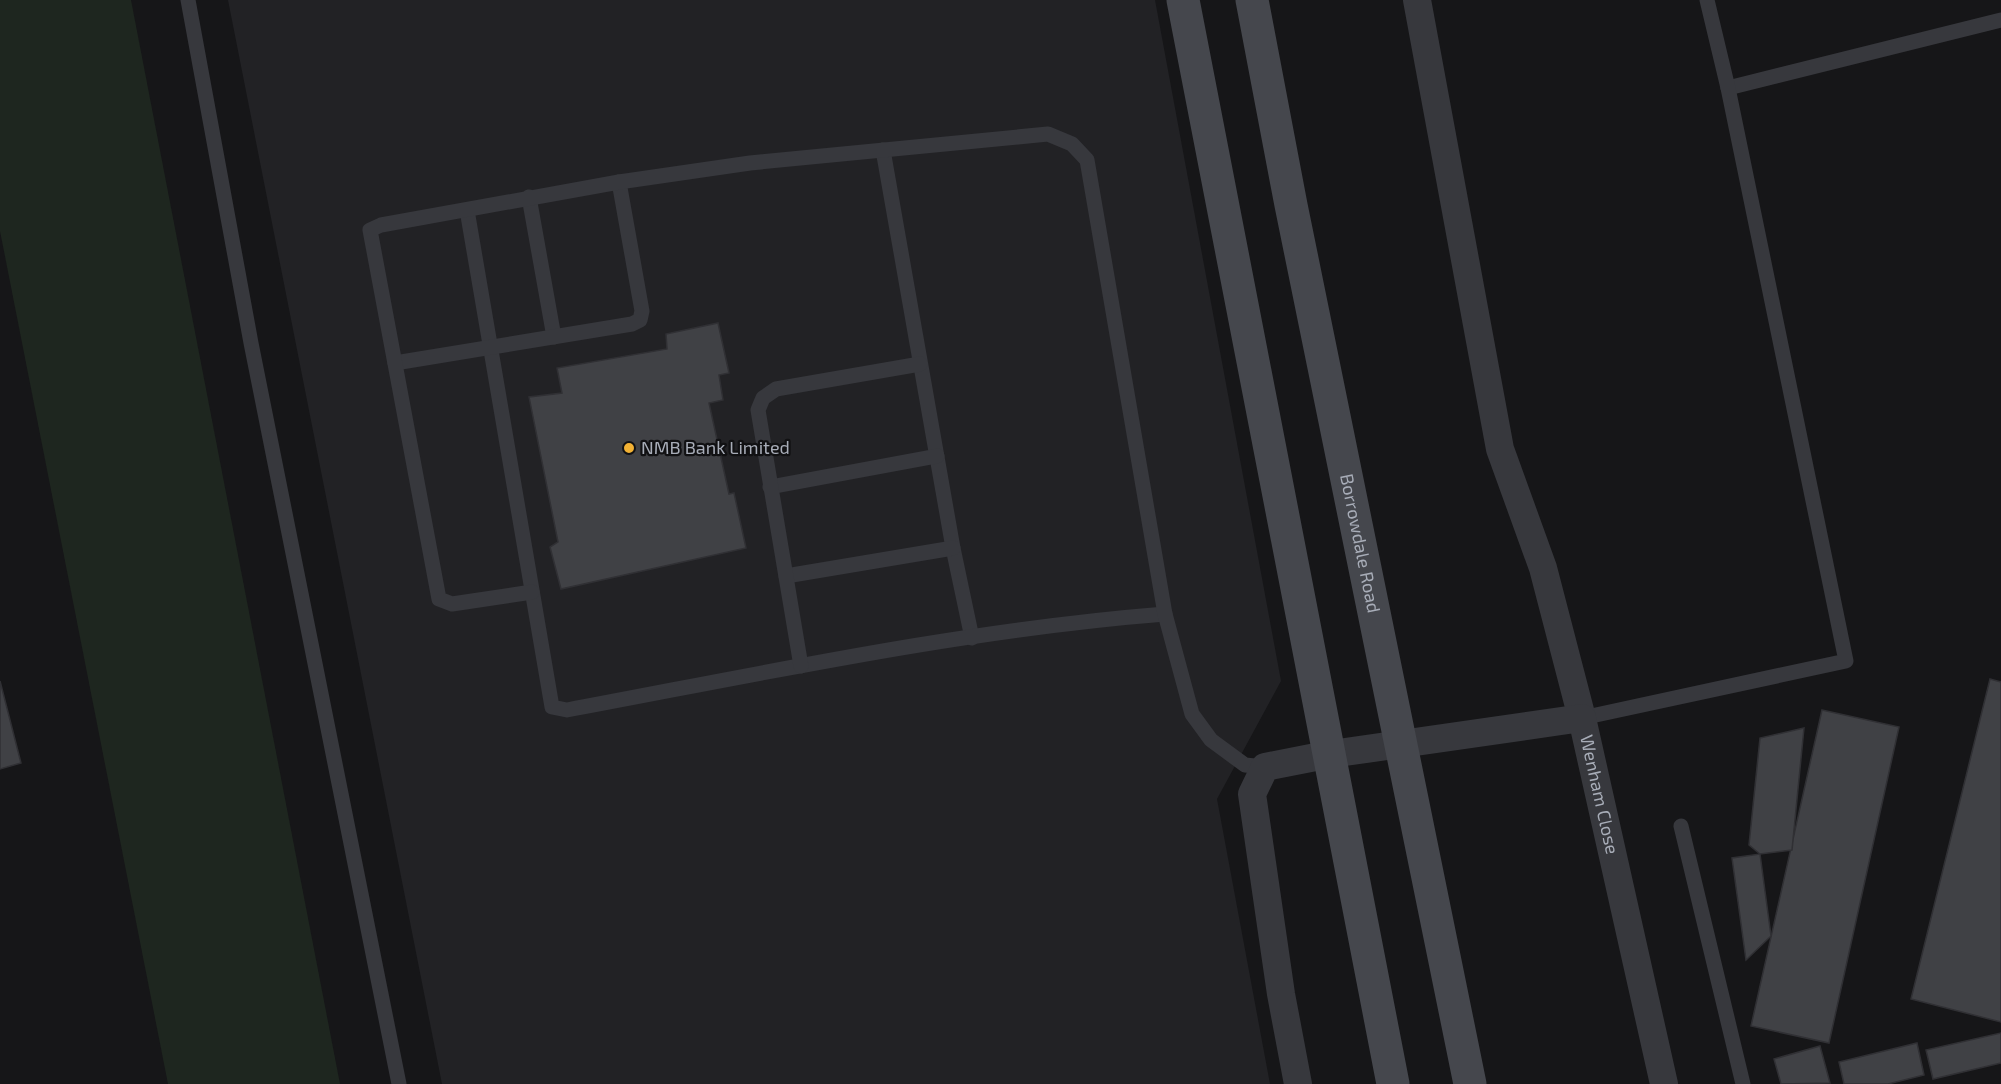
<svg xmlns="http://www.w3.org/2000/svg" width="2001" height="1084" viewBox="0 0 2001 1084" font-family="'Exo 2',sans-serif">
<rect width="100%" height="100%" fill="#161618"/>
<path fill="#222225" d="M228 0H1155L1281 681 1217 799 1270 1084H442Z"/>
<path fill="#1e261f" d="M0 0H131L340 1084H168L0 231Z"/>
<g fill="#404145" stroke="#303034" stroke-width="1.5">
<path d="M718 323 729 373 719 375 723 400 709 403 729 494 734 493 746 548 561 589 550 547 558 542 529 397 562 393 557 368 667 349 666 334Z"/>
<path d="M1990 679 2001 682V1022L1911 999Z"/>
<path d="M0 681 21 763 0 769Z"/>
<path d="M1822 710 1899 727 1829 1043 1751 1026Z"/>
<path d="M1804 728 1792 850 1760 854 1749 845 1760 738Z"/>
<path d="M1760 854 1771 936 1746 960 1732 858Z"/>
<path d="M2001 1033V1063L1933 1079 1926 1050Z"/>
<path d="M1917 1043 1924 1075 1888 1084H1844L1839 1062Z"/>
<path d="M1820 1046 1830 1083 1781 1084 1774 1059Z"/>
</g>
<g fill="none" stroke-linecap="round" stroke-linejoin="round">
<g stroke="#37383d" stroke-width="15">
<path d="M188 0 251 343 399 1084"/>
<path d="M1728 88 2001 20"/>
<path d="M883 150 953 548 972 638"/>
<path d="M529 197 554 337"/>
<path d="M467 210 552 707 567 710C765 673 964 630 1165 614"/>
<path d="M395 363 632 324 640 320 642 311 619 182"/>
<path d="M770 487 937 456"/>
<path d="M786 576 953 548"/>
<path d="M532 592 452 604 439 599 370 230 381 225 619 182 750 163 1048 134 1072 144 1087 160 1165 614 1192 714 1211 740 1245 765 1265 767"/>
<path d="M801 666 758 410 763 398 776 389 920 364"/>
<path d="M1582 718 1846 661 1728 88 1707 0"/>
<path d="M1681 826 1743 1084"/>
</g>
<g stroke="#37383d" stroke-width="28">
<path d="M1417 0 1500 449 1543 568 1582 718"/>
<path id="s1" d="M1298 1084 1281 994 1252 794 1265 767 1331 754 1582 718 1664 1084"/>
</g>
<g stroke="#45474d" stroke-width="33">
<path d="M1183 0 1393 1084"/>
<path id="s2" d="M1252 0 1291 205 1470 1084"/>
</g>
</g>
<circle fill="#f2b134" stroke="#111113" stroke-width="2" cx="629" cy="448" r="6"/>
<g text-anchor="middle" stroke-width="4.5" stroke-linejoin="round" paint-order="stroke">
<g font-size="18" fill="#a8adb8" stroke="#111113" text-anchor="start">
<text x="641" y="454">NMB Bank Limited</text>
</g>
<g font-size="18" fill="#a8adb8" stroke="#111113">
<text dy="6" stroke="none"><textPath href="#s2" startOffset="554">Borrowdale Road</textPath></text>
<text dy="6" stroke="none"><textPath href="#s1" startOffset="723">Wenham Close</textPath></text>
</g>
</g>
</svg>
